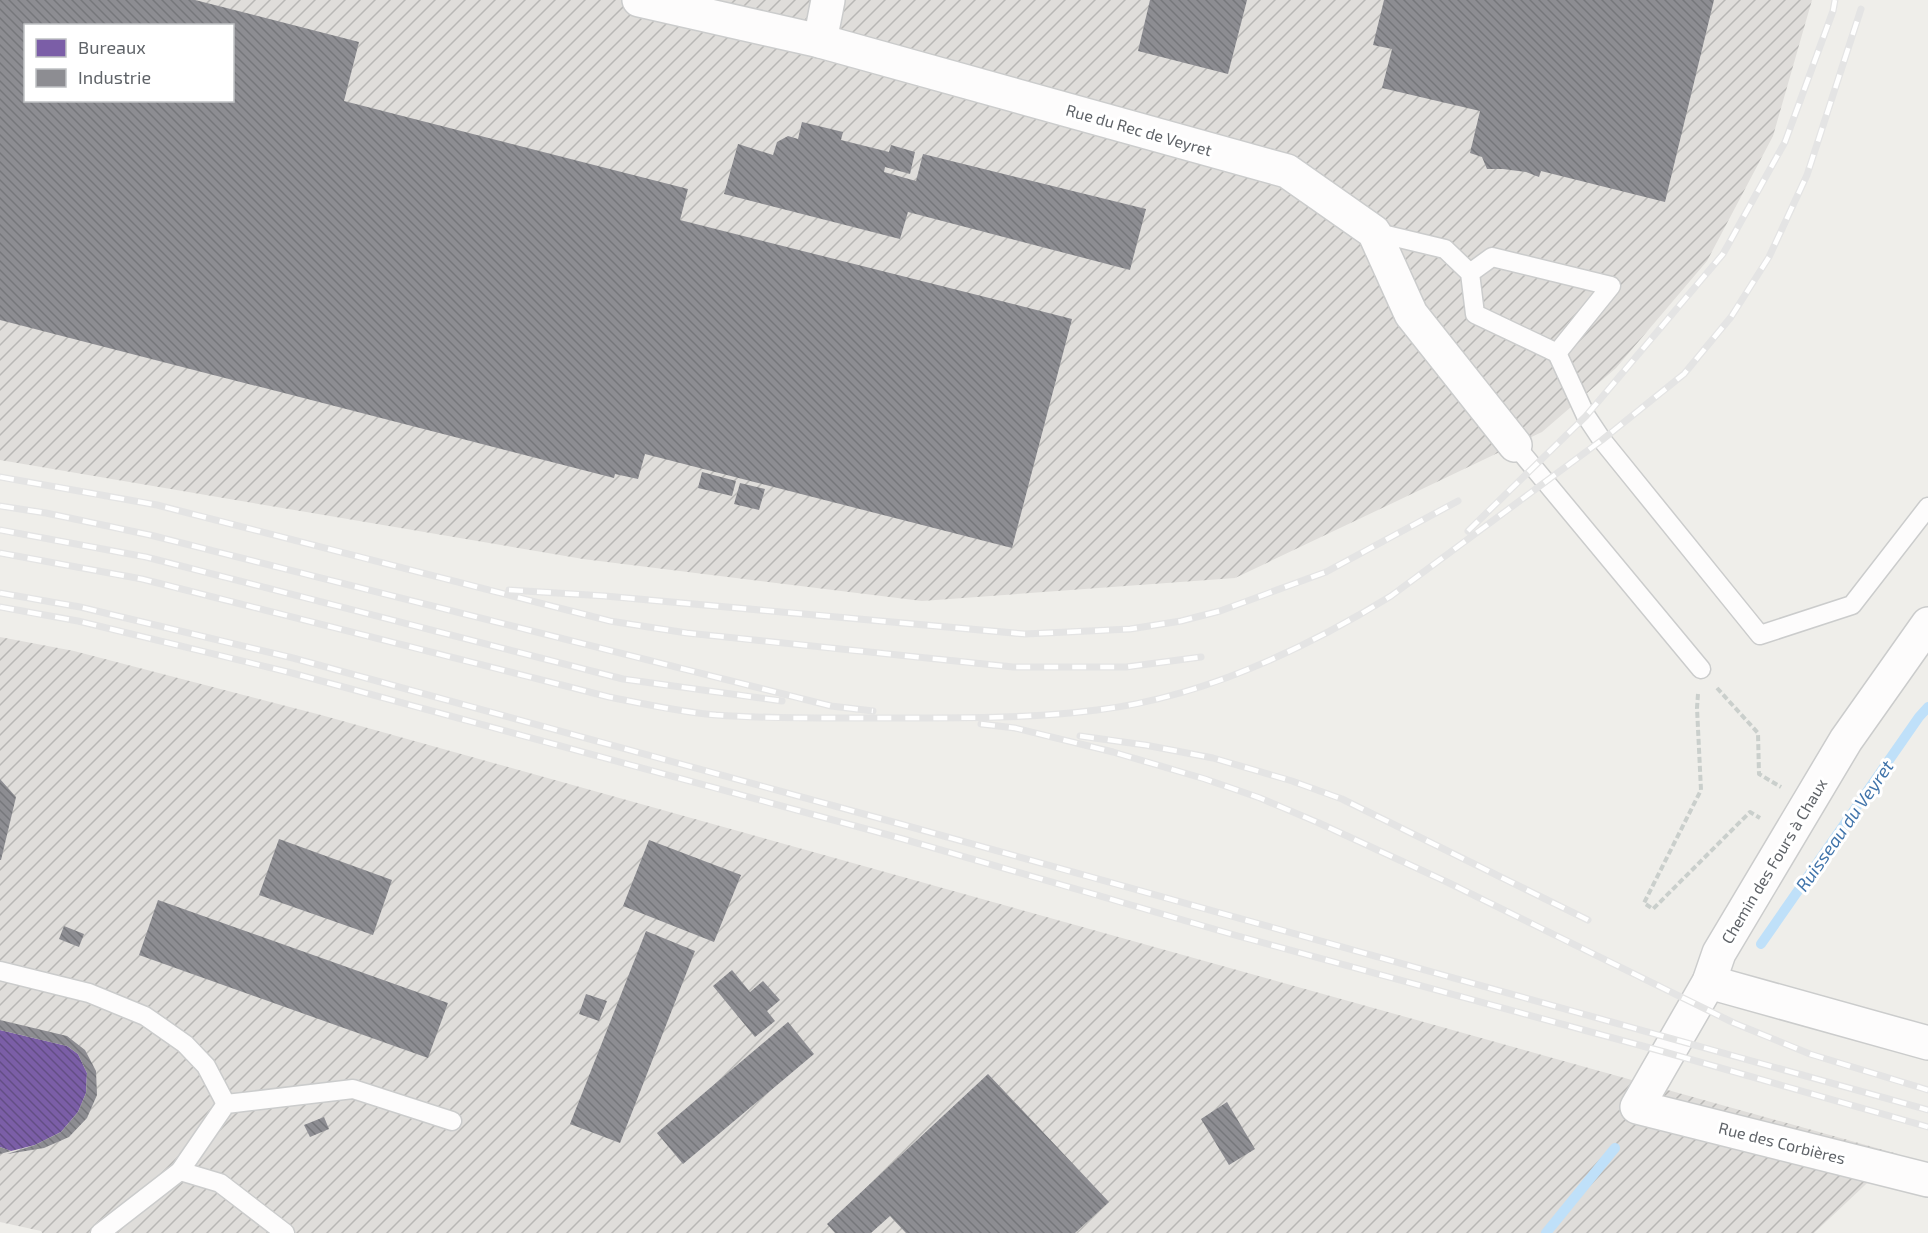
<svg xmlns="http://www.w3.org/2000/svg" width="1928" height="1233" viewBox="0 0 1928 1233" font-family="'Exo 2',sans-serif">
<defs>
<pattern id="industrial-furrows" width="10" height="10" patternUnits="userSpaceOnUse" patternTransform="scale(1.5)"><rect width="10" height="10" fill="#dfddda"/><path d="M-1 1l2-2M0 10L10 0M9 11l2-2" fill="none" stroke="#b8b7b5"/></pattern>
<pattern id="offices-back-hatch" width="6" height="6" patternUnits="userSpaceOnUse" patternTransform="scale(1.5)"><rect width="6" height="6" fill="#7b5ea7"/><path d="M-1 5l2 2M0 0l6 6M5-1l2 2" fill="none" stroke="#634e85"/></pattern>
<pattern id="industry-back-hatch" width="6" height="6" patternUnits="userSpaceOnUse" patternTransform="scale(1.5)"><rect width="6" height="6" fill="#8d8d92"/><path d="M-1 5l2 2M0 0l6 6M5-1l2 2" fill="none" stroke="#76777b"/></pattern>
</defs>
<rect width="100%" height="100%" fill="#efeeea"/>
<g fill="url(#industrial-furrows)" fill-rule="evenodd">
<path d="M0 0H1812L1773 136 1707 261 1616 368 1542 432 1235 578 922 601 583 559 0 460ZM26 26H232V100H26Z"/>
<path d="M0 637 74 651 321 715 1898 1154 1814 1233H42L41 1231 0 1222Z"/>
</g>
<path fill="url(#offices-back-hatch)" d="M0 1030 67 1046 78 1054 87 1073 86 1093 78 1112 61 1132 35 1145 11 1151 0 1147Z"/>
<g fill="url(#industry-back-hatch)" fill-rule="evenodd">
<path d="M0 0H195L359 42 344 101 688 189 680 220 1072 319 1012 548 645 454 638 479 615 474 614 478 0 320ZM26 26H232V100H26Z"/>
<path d="M1150 0H1247L1228 74 1138 51Z"/>
<path d="M1384 0H1714L1665 202 1541 171 1539 177 1526 172 1503 169H1487L1482 157 1470 153 1480 111 1382 88 1392 49 1373 45Z"/>
<path d="M802 122 843 132 841 140 889 152 891 145 915 152 910 174 885 167 884 172 916 181 923 154 1146 209 1130 270 908 212 900 239 724 194 738 144 773 155 777 142 788 136 798 139Z"/>
<path d="M702 472 736 481 732 496 698 488Z"/>
<path d="M740 483 765 489 759 510 734 504Z"/>
<path d="M0 779 16 797 1 860H0Z"/>
<path d="M279 839 392 880 373 935 259 895Z"/>
<path d="M649 840 741 875 714 942 623 906Z"/>
<path d="M158 900 448 1003 428 1058 139 955Z"/>
<path d="M64 926 84 934 79 947 59 939Z"/>
<path d="M646 931 695 951 620 1143 570 1124Z"/>
<path d="M732 970 750 992 763 981 780 1000 767 1011 775 1021 755 1037 713 986Z"/>
<path d="M586 994 607 1001 599 1021 579 1014Z"/>
<path d="M0 1020 67 1036 85 1050 96 1071 97 1095 87 1118 69 1137 44 1148 7 1154 35 1145 61 1132 78 1112 86 1093 87 1073 78 1054 67 1046 0 1030Z"/>
<path d="M788 1022 814 1054 683 1164 657 1133Z"/>
<path d="M988 1074 1109 1202 1075 1233H906L890 1216 871 1233H835L827 1224Z"/>
<path d="M1227 1102 1255 1149 1229 1165 1201 1119Z"/>
<path d="M324 1117 329 1129 310 1137 304 1125Z"/>
<path d="M0 1147 11 1151 0 1154Z"/>
</g>
<g fill="none" stroke-linecap="round" stroke-linejoin="round">
<g stroke="#bfe0f9" stroke-width="10">
<path d="M1761 944 1919 717 1928 707"/>
<path d="M1546 1233 1615 1148"/>
</g>
<defs>
<g id="service">
<path d="M1374 232 1445 249 1470 273 1475 314 1557 353 1611 286 1492 257 1470 273"/>
<path d="M1557 353 1586 416 1602 440 1760 635 1852 605 1928 507"/>
<path d="M1515 445 1701 669"/>
<path d="M0 971 89 993 145 1016 185 1044 206 1066 226 1104"/>
<path d="M180 1171 220 1183 285 1233"/>
<path d="M100 1233 180 1171 226 1104 353 1089 452 1121"/>
</g>
<g id="minor">
<path d="M639 0 820 41 1287 171 1374 232 1411 314 1515 445"/>
<path d="M820 41 828 0"/>
<path d="M1928 624 1846 740 1719 953 1709 982 1637 1107 1928 1180"/>
<path d="M1709 982 1928 1043"/>
</g>
</defs>
<use href="#service" stroke="#cbcccc" stroke-width="21"/>
<use href="#minor" stroke="#cbcccc" stroke-width="36"/>
<g stroke="#cacfcc" stroke-width="4" stroke-dasharray="6 3" stroke-linecap="butt">
<path d="M1717 688 1758 733 1759 774 1781 787"/>
<path d="M1698 694 1697 708 1701 790 1644 903 1653 909 1750 812 1760 818"/>
</g>
<use href="#service" stroke="#fdfcfc" stroke-width="18"/>
<use href="#minor" stroke="#fdfcfc" stroke-width="33"/>
<defs>
<g id="rail">
<path d="M0 477 157 505 610 621 687 633 1013 667H1126L1201 657"/>
<path d="M0 506 46 513 150 535 831 706 873 711"/>
<path d="M0 530 146 557 623 679 782 701"/>
<path d="M1468 531 1586 416 1723 254 1785 142 1833 11 1835 0"/>
<path d="M0 553 142 579 609 697C645 704 680 712 716 715 772 719 828 718 884 718 955 718 1027 719 1097 710 1200 698 1303 650 1391 596L1602 440 1684 374 1731 317 1769 257 1807 175 1861 9"/>
<path d="M509 590 605 596 1025 634 1130 629 1181 621 1220 611 1326 572 1458 501"/>
<path d="M0 593 80 607 293 658 904 825 1928 1110"/>
<path d="M0 607 78 621 292 673 903 839 1238 936 1661 1051 1928 1127"/>
<path d="M981 724 1015 728 1113 752 1205 779 1260 798 1319 823 1447 882 1734 1023 1810 1054 1928 1090"/>
<path d="M1080 736 1145 745 1213 758 1292 781 1342 799 1588 920"/>
</g>
</defs>
<use href="#rail" stroke="#e4e4e4" stroke-width="7"/>
<use href="#rail" stroke="#fff" stroke-width="4.5" stroke-dasharray="14" stroke-linecap="butt"/>
</g>
<g text-anchor="middle" stroke-width="6" stroke-linejoin="round" paint-order="stroke">
<g font-size="16" fill="#5f6368" stroke="#fff">
<text transform="translate(1139 130) rotate(16)" y="6">Rue du Rec de Veyret</text>
<text transform="translate(1774 861) rotate(-59)" y="6">Chemin des Fours à Chaux</text>
<text transform="translate(1782 1143) rotate(14)" y="6">Rue des Corbières</text>
</g>
<g font-size="18" font-style="italic" fill="#4174aa" stroke="#fff">
<text transform="translate(1845 826) rotate(-55)" y="6">Ruisseau du Veyret</text>
</g>
</g>
<rect x="24" y="24" width="210" height="78" fill="#ffffff" stroke="#bfc1c3" stroke-width="1.5"/>
<rect x="36" y="39" width="30" height="18" fill="#7b5ea7" stroke="#bfc1c3" stroke-width="1.5"/>
<text x="78" y="54" font-size="18" fill="#5f6368">Bureaux</text>
<rect x="36" y="69" width="30" height="18" fill="#8d8d92" stroke="#bfc1c3" stroke-width="1.5"/>
<text x="78" y="84" font-size="18" fill="#5f6368">Industrie</text>
</svg>
